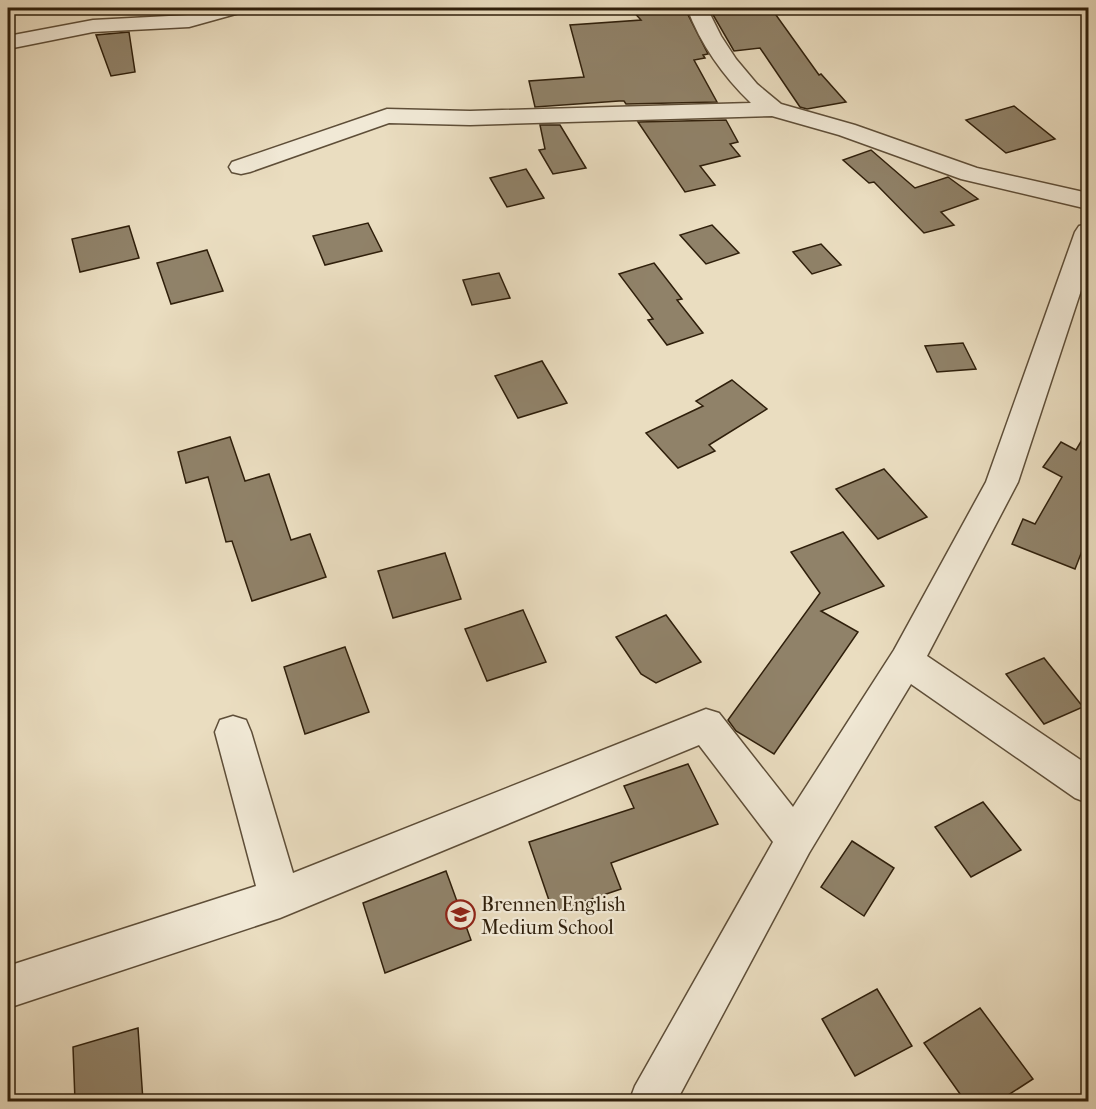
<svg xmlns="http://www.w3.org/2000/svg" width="1096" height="1109" viewBox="0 0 1096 1109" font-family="'IM FELL French Canon',serif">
<rect width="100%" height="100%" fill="#eaddc0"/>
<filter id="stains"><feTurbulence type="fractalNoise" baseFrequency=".00333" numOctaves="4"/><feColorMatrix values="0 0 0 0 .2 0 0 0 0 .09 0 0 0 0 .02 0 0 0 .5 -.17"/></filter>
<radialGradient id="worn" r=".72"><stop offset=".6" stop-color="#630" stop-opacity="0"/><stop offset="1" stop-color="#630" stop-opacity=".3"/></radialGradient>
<g fill="#908269" stroke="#2f1f0b" stroke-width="1.5">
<path d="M630 8 685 9 708 54 703 55 705 58 694 60 717 102 626 104 624 101H619L535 107 529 81 584 77 570 25 641 20Z"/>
<path d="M739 8H771L819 75 821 74 846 102 807 109 800 107 760 48 734 51 712 13Z"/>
<path d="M129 32 135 72 111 76 96 35Z"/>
<path d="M1014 106 1055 139 1006 153 966 120Z"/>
<path d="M726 120 738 142 730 144 740 156 700 166 715 185 685 192 638 122Z"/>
<path d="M540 125H560L586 168 553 174 539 150 545 149Z"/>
<path d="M871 150 915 188 948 177 978 199 941 212 954 225 924 233 874 182 869 183 843 160Z"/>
<path d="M526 169 544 198 507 207 490 178Z"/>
<path d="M368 223 382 251 325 265 313 236Z"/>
<path d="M712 225 739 253 706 264 680 235Z"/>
<path d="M129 226 139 258 80 272 72 239Z"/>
<path d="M821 244 841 265 812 274 793 252Z"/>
<path d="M207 250 223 291 171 304 157 263Z"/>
<path d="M654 263 682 299 677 300 703 333 667 345 648 320 653 319 619 274Z"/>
<path d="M499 273 510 298 472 305 463 280Z"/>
<path d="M963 343 976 369 937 372 925 346Z"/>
<path d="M542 361 567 403 518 418 495 376Z"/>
<path d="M732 380 767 409 709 445 715 451 678 468 646 433 703 406 696 401Z"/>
<path d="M1089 428V533L1075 569 1012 544 1023 519 1035 524 1062 477 1043 467 1061 442 1076 450Z"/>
<path d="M230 437 245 481 269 474 291 540 310 534 326 577 252 601 232 541 226 542 208 477 186 483 178 452Z"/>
<path d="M884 469 927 517 878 539 836 489Z"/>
<path d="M843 532 884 586 821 611 858 632 774 754 736 731 728 720 820 593 791 552Z"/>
<path d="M445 553 461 599 393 618 378 571Z"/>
<path d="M523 610 546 662 487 681 465 629Z"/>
<path d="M666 615 701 662 656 683 641 674 616 637Z"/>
<path d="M345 647 369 712 305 734 284 667Z"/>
<path d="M1044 658 1083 707 1044 724 1006 674Z"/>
<path d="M688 764 718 824 611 863 621 889 553 912 529 842 634 808 624 786Z"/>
<path d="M983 802 1021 850 971 877 935 827Z"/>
<path d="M852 841 894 868 864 916 821 887Z"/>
<path d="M446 871 471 940 385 973 363 903Z"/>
<path d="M877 989 912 1046 855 1076 822 1019Z"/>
<path d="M980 1008 1033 1079 999 1101H965L924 1043Z"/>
<path d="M138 1028 143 1101H75L73 1047Z"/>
</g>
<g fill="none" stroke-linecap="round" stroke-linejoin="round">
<defs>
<g id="street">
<path d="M214 8H246L243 12 189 27 93 32 8 49V36L93 20 188 15Z"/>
<path d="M687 8H707L721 36 736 59 757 84 781 104 855 125 977 168 1088 193V209L961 179 839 135 772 116 470 125 389 123 250 172 241 174 232 172 229 167 232 162 387 109 470 111 751 103C723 76 701 45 687 8Z"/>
<path d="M1088 224V269L1018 482 927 656 1088 765V803L1075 798 911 684 809 853 676 1102H629L635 1086 773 842 699 745 280 918 8 1008V966L256 886 215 732 220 720 233 716 246 720 251 732 293 873 706 709 719 713 793 807 894 650 986 482 1075 232 1079 226Z"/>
</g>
</defs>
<use href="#street" stroke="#5e4e38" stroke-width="3"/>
<use href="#street" fill="#f1e9d6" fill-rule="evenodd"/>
</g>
<defs>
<symbol id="school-ring" viewBox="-11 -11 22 22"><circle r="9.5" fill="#f1e9d6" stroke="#8f2418" stroke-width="1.5"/><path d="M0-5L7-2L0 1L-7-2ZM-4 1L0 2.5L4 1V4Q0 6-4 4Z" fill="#8f2418"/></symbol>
</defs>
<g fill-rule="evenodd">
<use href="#school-ring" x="444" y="898" width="33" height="33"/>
</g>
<g text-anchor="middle" stroke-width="4.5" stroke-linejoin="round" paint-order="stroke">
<g font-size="20" fill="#2f1f0b" stroke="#f1e9d6" text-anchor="start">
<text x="481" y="911">Brennen English<tspan x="481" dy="23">Medium School</tspan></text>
</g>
</g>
<rect width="1096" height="1109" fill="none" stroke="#eaddc0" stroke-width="30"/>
<rect x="9" y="9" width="1078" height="1091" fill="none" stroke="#2f1f0b" stroke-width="3"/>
<rect x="15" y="15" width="1066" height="1079" fill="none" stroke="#2f1f0b" stroke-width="1.5"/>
<rect width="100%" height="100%" filter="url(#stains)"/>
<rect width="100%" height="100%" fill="url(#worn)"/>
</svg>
